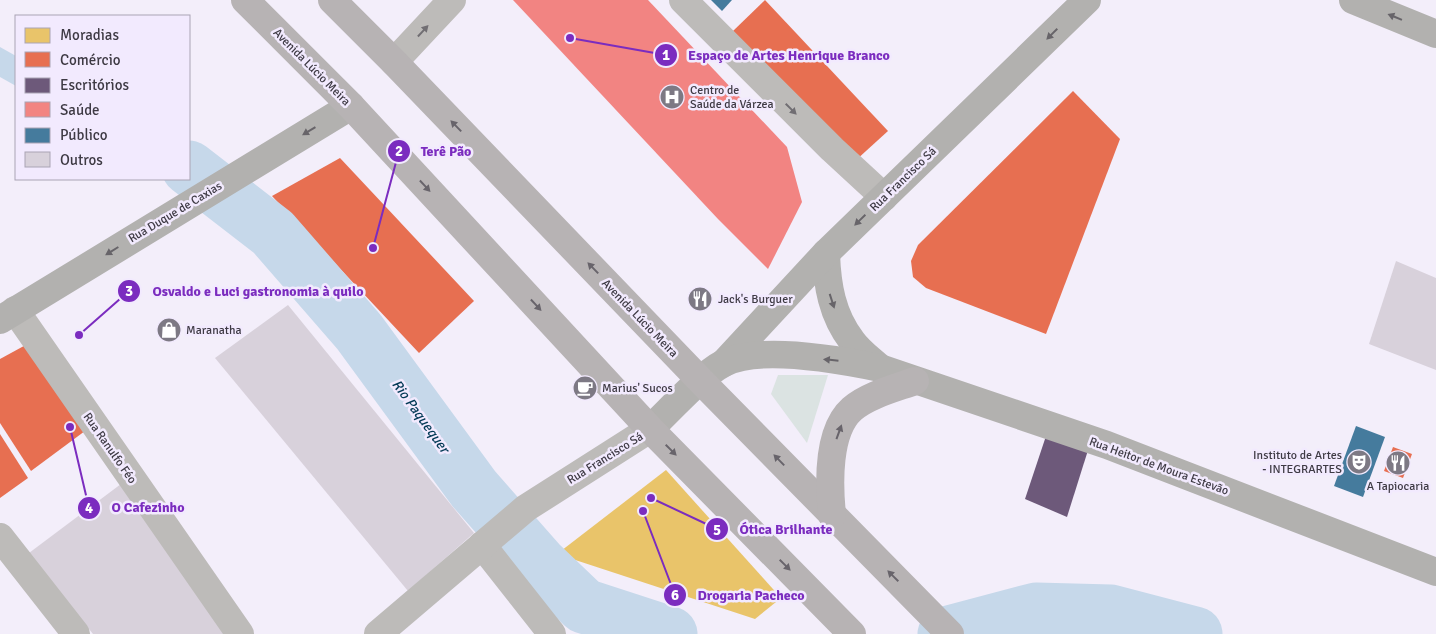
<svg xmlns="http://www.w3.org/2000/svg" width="1436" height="634" viewBox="0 0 1436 634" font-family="Signika,sans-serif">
<rect width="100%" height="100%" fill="#f3eefa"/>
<path fill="#dbe3e2" d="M778 375H828L807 443 771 394Z"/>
<path fill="#c6d8ea" d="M0 47 16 56V86L0 77Z"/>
<path fill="#e9c46a" d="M666 470 781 598 755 619 557 554Z"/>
<g fill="#e76f51">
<path d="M765 0 888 131 855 161 733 31Z"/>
<path d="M1073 91 1120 139 1046 334 926 288 913 277 911 261 918 245Z"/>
<path d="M340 158 474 301 419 353 272 196Z"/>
<path d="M33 341 89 428 31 471 0 423V359Z"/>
<path d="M0 434 28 478 0 498Z"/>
<path d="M1393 447 1412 454 1403 478 1384 471Z"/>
</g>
<path fill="#6d597a" d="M1047 433 1089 447 1067 517 1025 499Z"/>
<path fill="#f28482" d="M513 0H648L787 147 802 202 768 269 718 219Z"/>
<g fill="#457b9d">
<path d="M711 0H732L722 11Z"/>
<path d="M1356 426 1385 437 1363 497 1334 486Z"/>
</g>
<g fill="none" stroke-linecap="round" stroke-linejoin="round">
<g stroke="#c6d8ea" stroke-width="55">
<path d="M189 168 273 233 359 332 474 489 540 564 584 606 670 634"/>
<path d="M945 634 1036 610 1111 612 1195 634"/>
</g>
</g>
<g fill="#d8d1db">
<path d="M1396 261 1436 278V370L1369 344Z"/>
<path d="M288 305 474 533 408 591 215 358Z"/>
<path d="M121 484 232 634H93L29 553Z"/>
</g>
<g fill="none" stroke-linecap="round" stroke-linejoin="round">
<g stroke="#bdbbb9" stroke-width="28">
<path d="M683 0 832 149 884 197"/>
<path d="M394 62 452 0"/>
<path d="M15 310 240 634"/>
<path d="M0 537 76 634"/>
<path d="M482 545 552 634"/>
<path d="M378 634 526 508 650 429"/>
</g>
<g stroke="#b2b1af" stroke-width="28">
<path d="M1353 0 1436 34"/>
<path d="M826 253C827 285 832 315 852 341 859 351 870 359 880 368"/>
<path d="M0 320 351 106"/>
<path d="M724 363 826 253 1087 0"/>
<path d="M650 429C670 410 701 375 724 363 760 345 841 360 880 368L1107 445 1436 572"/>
</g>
<g stroke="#b7b3b4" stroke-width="28">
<path d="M245 0 351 106 650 429 852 634"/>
<path d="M332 0 394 62 700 380 950 634"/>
<path d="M832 515C829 485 827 431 852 409 868 395 896 388 915 381"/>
</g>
</g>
<defs><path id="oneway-solid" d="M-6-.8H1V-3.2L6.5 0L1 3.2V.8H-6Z" transform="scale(1.25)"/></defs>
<g fill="#676469">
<use href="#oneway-solid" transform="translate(1395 17) rotate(-158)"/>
<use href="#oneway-solid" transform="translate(1052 34) rotate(135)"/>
<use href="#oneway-solid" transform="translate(309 131) rotate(149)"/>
<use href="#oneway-solid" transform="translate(860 220) rotate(136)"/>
<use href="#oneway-solid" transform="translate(112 251) rotate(148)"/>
<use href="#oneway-solid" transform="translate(832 301) rotate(72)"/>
<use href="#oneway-solid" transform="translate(831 360) rotate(-174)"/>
</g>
<g fill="#716e73">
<use href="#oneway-solid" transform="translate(423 31) rotate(-47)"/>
<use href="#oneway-solid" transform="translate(791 109) rotate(45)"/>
</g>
<g fill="#68646b">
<use href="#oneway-solid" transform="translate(456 126) rotate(-134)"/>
<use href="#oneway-solid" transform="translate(425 186) rotate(47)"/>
<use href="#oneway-solid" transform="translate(593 268) rotate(-134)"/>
<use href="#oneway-solid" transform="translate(536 305) rotate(47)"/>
<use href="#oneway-solid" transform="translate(839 432) rotate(-70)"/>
<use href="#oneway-solid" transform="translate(671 450) rotate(45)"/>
<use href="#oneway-solid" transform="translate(779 460) rotate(-134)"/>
<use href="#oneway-solid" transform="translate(785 565) rotate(45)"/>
<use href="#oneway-solid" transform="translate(893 576) rotate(-135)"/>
</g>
<defs>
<symbol id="hospital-disc" viewBox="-11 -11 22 22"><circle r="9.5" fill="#7d7984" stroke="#f2eafe"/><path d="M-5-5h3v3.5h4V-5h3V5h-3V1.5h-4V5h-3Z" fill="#fff"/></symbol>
<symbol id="restaurant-disc" viewBox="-11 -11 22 22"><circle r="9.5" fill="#7d7984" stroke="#f2eafe"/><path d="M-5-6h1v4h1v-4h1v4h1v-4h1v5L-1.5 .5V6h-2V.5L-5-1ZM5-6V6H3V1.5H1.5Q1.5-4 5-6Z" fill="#fff"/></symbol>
<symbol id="shop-disc" viewBox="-11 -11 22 22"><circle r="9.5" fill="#7d7984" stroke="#f2eafe"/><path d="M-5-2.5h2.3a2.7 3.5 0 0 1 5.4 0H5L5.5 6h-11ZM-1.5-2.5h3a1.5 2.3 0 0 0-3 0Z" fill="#fff"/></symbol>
<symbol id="cafe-disc" viewBox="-11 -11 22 22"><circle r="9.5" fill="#7d7984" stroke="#f2eafe"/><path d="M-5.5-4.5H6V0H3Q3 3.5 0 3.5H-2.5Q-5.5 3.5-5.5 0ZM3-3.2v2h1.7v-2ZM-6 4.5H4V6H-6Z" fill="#fff"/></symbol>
<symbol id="theatre-disc" viewBox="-11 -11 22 22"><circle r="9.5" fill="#7d7984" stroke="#f2eafe"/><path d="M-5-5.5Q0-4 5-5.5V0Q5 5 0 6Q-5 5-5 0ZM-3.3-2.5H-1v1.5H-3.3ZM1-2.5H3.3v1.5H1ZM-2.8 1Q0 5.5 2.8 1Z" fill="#fff"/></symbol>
</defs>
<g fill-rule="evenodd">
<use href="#hospital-disc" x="658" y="83" width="28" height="28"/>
<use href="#restaurant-disc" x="686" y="285" width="28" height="28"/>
<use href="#shop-disc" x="155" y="316" width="28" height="28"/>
<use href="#cafe-disc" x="571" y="374" width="28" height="28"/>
<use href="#theatre-disc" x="1345" y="448" width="28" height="28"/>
<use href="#restaurant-disc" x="1384" y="449" width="28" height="28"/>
</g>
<g text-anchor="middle" stroke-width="5" stroke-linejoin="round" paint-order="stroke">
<g font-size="12" fill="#3e3a44" stroke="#f2eafe">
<text transform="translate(312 67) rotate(45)" y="4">Avenida Lúcio Meira</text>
<text transform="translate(903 179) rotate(-44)" y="4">Rua Francisco Sá</text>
<text transform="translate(175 212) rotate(-31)" y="4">Rua Duque de Caxias</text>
<text transform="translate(640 318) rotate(46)" y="4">Avenida Lúcio Meira</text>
<text transform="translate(110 448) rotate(55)" y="4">Rua Ranulfo Féo</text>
<text transform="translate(605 458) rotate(-32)" y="4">Rua Francisco Sá</text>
<text transform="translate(1159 466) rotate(20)" y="4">Rua Heitor de Moura Estevão</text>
</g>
<g font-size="12" fill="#3e3a44" stroke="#f2eafe" text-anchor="start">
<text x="690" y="94">Centro de<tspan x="690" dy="14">Saúde da Várzea</tspan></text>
<text x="718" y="303">Jack's Burguer</text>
<text x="186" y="334">Maranatha</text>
<text x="602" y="392">Marius' Sucos</text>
<text x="1342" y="459" text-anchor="end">Instituto de Artes<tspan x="1342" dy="14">- INTEGRARTES</tspan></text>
<text x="1398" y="490" text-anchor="middle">A Tapiocaria</text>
</g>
<g font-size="14" font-style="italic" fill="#033a56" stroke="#f2eafe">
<text transform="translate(421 416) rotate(54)" y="5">Rio Paquequer</text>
</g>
</g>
<path fill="none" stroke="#7b2cbf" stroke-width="2" d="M570 38L666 55M373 248L399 151M79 335L129 291M70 427L89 508M651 498L717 529M643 511L675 595"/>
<g fill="#7b2cbf" stroke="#f2eafe" stroke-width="2">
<circle cx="570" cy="38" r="5"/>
<circle cx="373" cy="248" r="5"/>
<circle cx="79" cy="335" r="5"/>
<circle cx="70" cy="427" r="5"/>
<circle cx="651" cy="498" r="5"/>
<circle cx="643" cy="511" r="5"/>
<circle cx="666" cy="55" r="12"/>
<circle cx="399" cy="151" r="12"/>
<circle cx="129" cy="291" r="12"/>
<circle cx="89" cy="508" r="12"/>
<circle cx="717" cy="529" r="12"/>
<circle cx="675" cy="595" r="12"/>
</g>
<g font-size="15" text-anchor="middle" font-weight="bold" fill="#fff">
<text x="666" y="60">1</text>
<text x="399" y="156">2</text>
<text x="129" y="296">3</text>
<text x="89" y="513">4</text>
<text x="717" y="535">5</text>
<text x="675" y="600">6</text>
</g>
<g font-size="14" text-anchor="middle" font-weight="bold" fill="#7b2cbf" stroke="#f2eafe" stroke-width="5" stroke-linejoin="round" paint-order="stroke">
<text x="789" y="60">Espaço de Artes Henrique Branco</text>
<text x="446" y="156">Terê Pão</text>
<text x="258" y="296">Osvaldo e Luci gastronomia à quilo</text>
<text x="148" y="512">O Cafezinho</text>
<text x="786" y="534">Ótica Brilhante</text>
<text x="751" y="600">Drogaria Pacheco</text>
</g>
<rect x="15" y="15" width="175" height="165" fill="#f2eafe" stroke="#aaa4b4"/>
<rect x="25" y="28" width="25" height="15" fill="#e9c46a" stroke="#aaa4b4"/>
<text x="60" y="40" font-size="15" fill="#3e3a44">Moradias</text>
<rect x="25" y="52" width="25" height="15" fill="#e76f51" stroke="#aaa4b4"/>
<text x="60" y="65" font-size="15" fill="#3e3a44">Comércio</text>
<rect x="25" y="78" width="25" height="15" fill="#6d597a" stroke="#aaa4b4"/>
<text x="60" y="90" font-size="15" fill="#3e3a44">Escritórios</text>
<rect x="25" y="102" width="25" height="15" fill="#f28482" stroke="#aaa4b4"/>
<text x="60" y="115" font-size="15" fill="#3e3a44">Saúde</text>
<rect x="25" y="128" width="25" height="15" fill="#457b9d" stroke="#aaa4b4"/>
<text x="60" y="140" font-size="15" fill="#3e3a44">Público</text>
<rect x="25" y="152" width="25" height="15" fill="#d8d1db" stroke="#aaa4b4"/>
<text x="60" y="165" font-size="15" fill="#3e3a44">Outros</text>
</svg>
